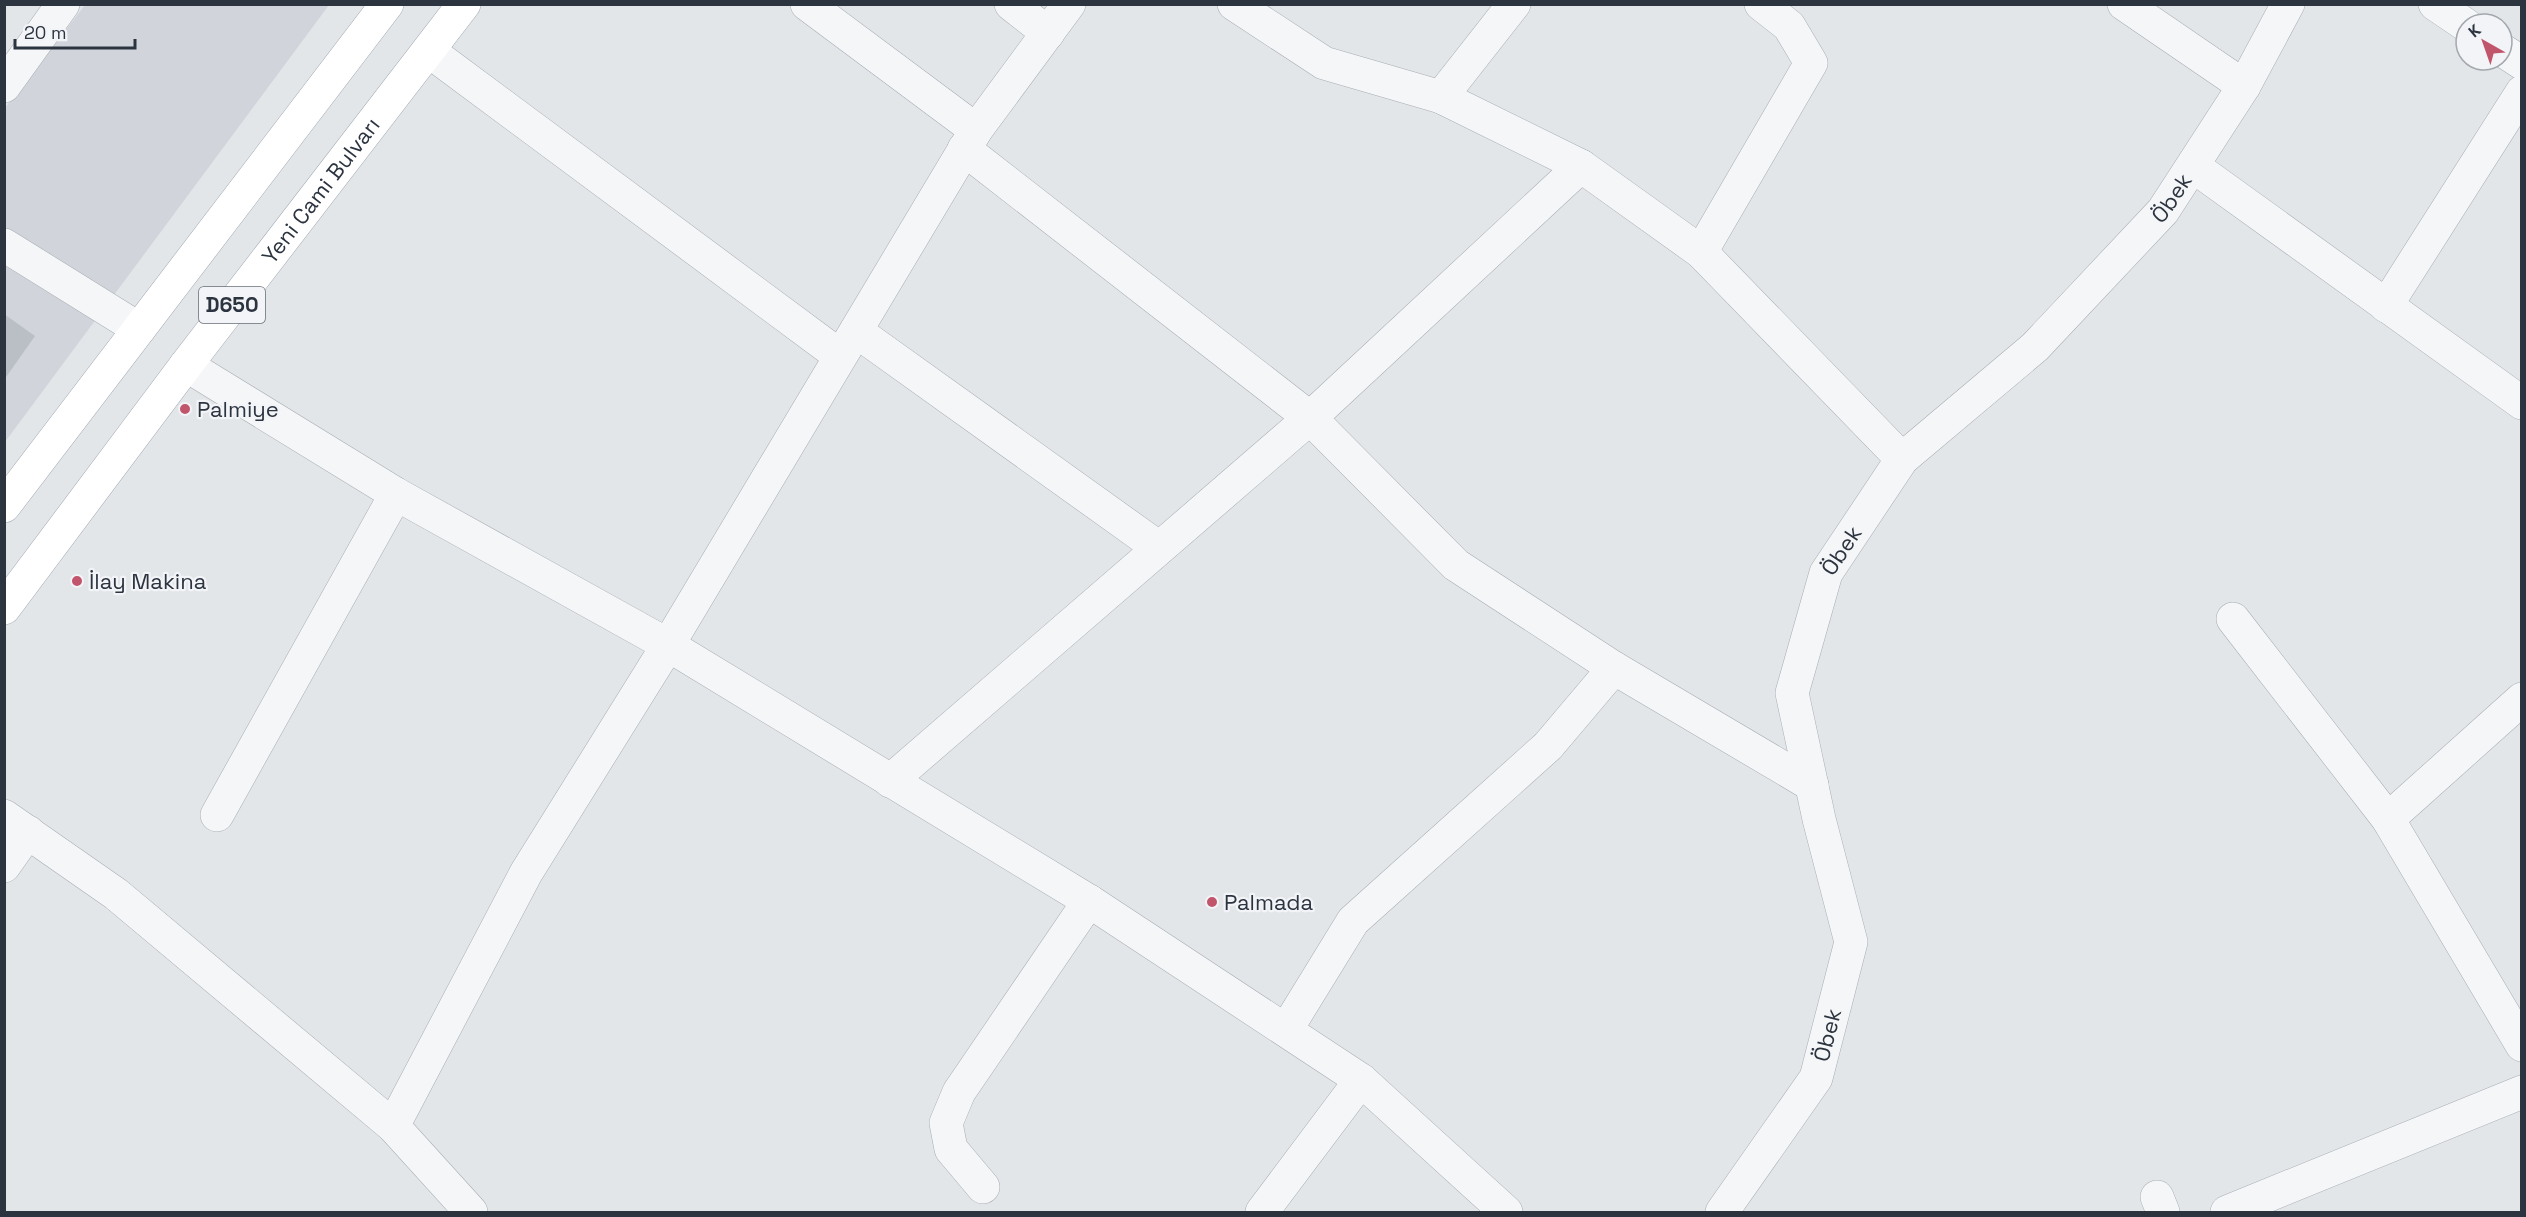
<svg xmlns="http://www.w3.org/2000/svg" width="2526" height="1217" viewBox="0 0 2526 1217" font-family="'Space Grotesk',sans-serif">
<rect width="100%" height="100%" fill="#e3e6e9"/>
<path fill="#d1d5db" d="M85 5H329L5 442 4 109Z"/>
<path fill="#babfc6" d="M4 314 35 336 4 380Z"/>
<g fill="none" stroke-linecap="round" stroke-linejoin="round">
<defs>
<g id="minor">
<path d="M807 4 976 130"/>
<path d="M1011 4 1048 33"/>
<path d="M1234 4 1324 63 1441 97 1581 166 1701 252 1902 459"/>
<path d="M2124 4 2244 86"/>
<path d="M2435 4 2466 25"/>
<path d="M2502 50 2522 63"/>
<path d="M429 51 840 356"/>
<path d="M4 86 63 4"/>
<path d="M1441 97 1514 4"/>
<path d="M964 149 1310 418 1456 565 1614 668 1812 785"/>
<path d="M2193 166 2522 403"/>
<path d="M4 245 139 329"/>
<path d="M1701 252 1811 63 1789 26 1761 4"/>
<path d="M2386 306 2522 92"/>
<path d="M856 331 1159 548"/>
<path d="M186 365 396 494 668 645 1089 901 1361 1080 1506 1212"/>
<path d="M2233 619 2388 819 2522 1045"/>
<path d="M890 781 1310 418 1581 166"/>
<path d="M217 815 396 494"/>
<path d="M4 816 116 894 393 1126 471 1212"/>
<path d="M2388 819 2522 699"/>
<path d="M4 866 28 832"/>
<path d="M1286 1030 1353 921 1548 746 1614 668"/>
<path d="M393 1126 526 873 668 645 976 130 1069 4"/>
<path d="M983 1187 951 1149 946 1123 959 1092 1089 901"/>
<path d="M2157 1197 2163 1212"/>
<path d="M1262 1212 1361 1080"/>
<path id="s1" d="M1722 1212 1816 1078 1851 942 1819 819 1792 693 1826 573 1902 459 2035 347 2163 211 2244 86 2288 4"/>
<path d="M2227 1212 2522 1092"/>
</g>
<g id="major">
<path d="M4 506 387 4"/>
<path id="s2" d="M4 608 186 365 464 4"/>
</g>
</defs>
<use href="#minor" stroke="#a8adb3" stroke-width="34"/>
<use href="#major" stroke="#a3abb4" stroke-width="34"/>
<use href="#minor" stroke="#f5f6f8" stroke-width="33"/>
<use href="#major" stroke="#fff" stroke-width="33"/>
</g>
<g fill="#c1556b" stroke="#f2f4f7" stroke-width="2">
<circle cx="185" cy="409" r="6"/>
<circle cx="77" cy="581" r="6"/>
<circle cx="1212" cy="902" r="6"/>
</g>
<g text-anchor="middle" stroke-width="4.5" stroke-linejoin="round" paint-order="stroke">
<rect fill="#f2f4f7" stroke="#676e77" stroke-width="1.5" x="199" y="287" width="66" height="36" rx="4.5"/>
<g font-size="21" font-weight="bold" fill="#2c3440">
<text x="232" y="312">D650</text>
</g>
<g font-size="22" fill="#2c3440" stroke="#f2f4f7">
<text dy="8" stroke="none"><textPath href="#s2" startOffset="524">Yeni Cami Bulvarı</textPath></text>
<text dy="8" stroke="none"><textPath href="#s1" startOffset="1198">Öbek</textPath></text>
<text dy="8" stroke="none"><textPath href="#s1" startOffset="712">Öbek</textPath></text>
<text dy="8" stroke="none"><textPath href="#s1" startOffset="208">Öbek</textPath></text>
</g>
<g font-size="22" fill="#2c3440" stroke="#f2f4f7" text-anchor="start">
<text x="197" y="417">Palmiye</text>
<text x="89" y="589">İlay Makina</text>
<text x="1224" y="910">Palmada</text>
</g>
</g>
<rect width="2526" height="1217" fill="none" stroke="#2c3440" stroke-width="12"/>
<g transform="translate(2484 42) rotate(320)"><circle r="28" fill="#f2f4f7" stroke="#a3a7ae" stroke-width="1.5"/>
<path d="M0-4.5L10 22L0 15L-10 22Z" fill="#c1556b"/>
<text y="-9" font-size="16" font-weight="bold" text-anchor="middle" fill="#2c3440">K</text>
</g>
<path d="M15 39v9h120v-9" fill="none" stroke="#2c3440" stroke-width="3"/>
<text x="24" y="39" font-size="18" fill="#2c3440" stroke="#f2f4f7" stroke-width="4.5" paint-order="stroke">20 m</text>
</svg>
